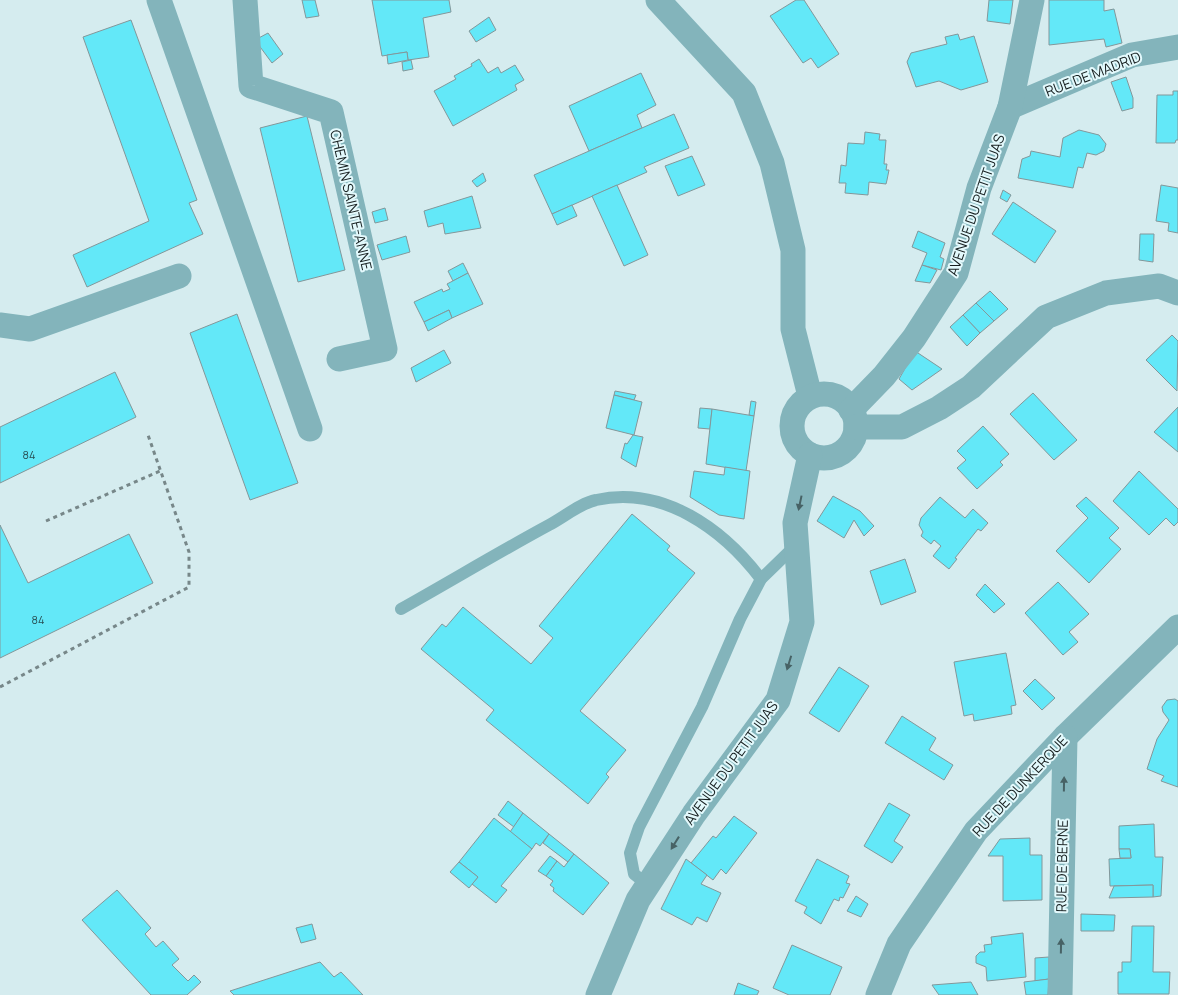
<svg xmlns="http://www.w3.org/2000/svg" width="1178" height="995" viewBox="0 0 1178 995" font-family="Manrope,sans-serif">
<rect width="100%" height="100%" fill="#d5ecef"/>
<g fill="#63e8f8" stroke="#83979a">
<path d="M302 0H315L319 16 306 18Z"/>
<path d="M372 0H449L451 12 423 18 429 57 408 60 407 52 382 56Z"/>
<path d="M796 0H804L839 54 818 68 811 58 803 63 770 16Z"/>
<path d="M989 0H1013L1010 24 987 21Z"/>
<path d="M1049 0H1104V11L1114 9 1122 43 1106 47 1104 39 1049 45Z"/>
<path d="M489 17 496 30 476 42 469 31Z"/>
<path d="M131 20 197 200 189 203 203 234 87 287 73 255 149 221 83 37Z"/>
<path d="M268 33 283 54 272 63 255 40Z"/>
<path d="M958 34 960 40 974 36 988 82 961 90 939 81 916 87 907 62 911 53 947 44 945 37Z"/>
<path d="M407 52 408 60 388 64 387 55Z"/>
<path d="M479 59 488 73 498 67 501 73 515 65 524 80 515 85 517 90 453 126 434 91 456 79 454 76 472 66 471 64Z"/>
<path d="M411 60 413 69 403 71 402 62Z"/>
<path d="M641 73 656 105 637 115 642 128 589 151 569 106Z"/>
<path d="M1126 77 1133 98V108L1122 111 1111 82Z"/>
<path d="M1173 91H1178V140H1176L1175 143H1156L1157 95H1173Z"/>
<path d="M674 114 689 148 644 167 647 172 552 214 534 175Z"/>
<path d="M307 116 345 270 298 282 260 128Z"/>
<path d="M1079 130 1099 135 1106 144 1104 151 1096 155 1087 153 1083 168 1078 167 1073 188 1018 178 1022 159 1030 156 1031 151 1060 157 1063 138Z"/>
<path d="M865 132 880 134 879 140H886L884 164H887L886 170H889L887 180 886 184 869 182 868 195 845 193 846 183H839L841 165 846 166 848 143 864 144Z"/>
<path d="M692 156 705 185 678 196 665 166Z"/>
<path d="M483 173 486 181 477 187 472 181Z"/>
<path d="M617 185 648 255 624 266 592 196Z"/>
<path d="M1161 185 1178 188V233L1168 231 1169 223 1156 221Z"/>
<path d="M1003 190 1011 195 1007 202 1000 198Z"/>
<path d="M472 196 481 228 445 234 443 223 428 227 424 211Z"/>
<path d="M1013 202 1056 231 1035 263 992 234Z"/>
<path d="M572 205 577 216 557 225 552 214Z"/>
<path d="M385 208 388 220 375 223 372 212Z"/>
<path d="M918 231 945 243 940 257 944 259 941 270 922 265 927 253 912 247Z"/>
<path d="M1140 234H1154L1153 262 1139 260Z"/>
<path d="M406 236 410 252 382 260 377 245Z"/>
<path d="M463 263 468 273 453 281 448 271Z"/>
<path d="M922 265 937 270 930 283 915 281Z"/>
<path d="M468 273 483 304 452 318 449 310 424 322 414 302 442 289 443 292 450 289 447 284Z"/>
<path d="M990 291 1008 309 994 321 976 303Z"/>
<path d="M976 303 994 321 980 333 963 315Z"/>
<path d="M449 310 452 318 428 331 424 322Z"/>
<path d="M237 314 298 483 250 500 190 333Z"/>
<path d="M963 315 980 333 967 346 950 327Z"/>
<path d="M1172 335 1178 341 1177 391 1146 360Z"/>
<path d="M444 350 451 363 416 382 411 368Z"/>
<path d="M915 351 942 369 912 390 899 379Z"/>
<path d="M115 372 136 417 0 483V427Z"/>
<path d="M615 391 636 395 634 400 614 395Z"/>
<path d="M1033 393 1077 440 1054 460 1010 414Z"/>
<path d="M614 395 642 402 634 435 606 428Z"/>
<path d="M751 401 756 402 754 416 749 415Z"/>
<path d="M1178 407V452L1154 432Z"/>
<path d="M700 408 712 409 710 429 698 428Z"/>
<path d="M712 409 754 416 746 471 706 464Z"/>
<path d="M983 426 1009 454 1000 462 1003 465 977 489 957 468 966 460 957 451Z"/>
<path d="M633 435 643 437 636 467 621 458 625 443 627 444Z"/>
<path d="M725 467 750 471 744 519 719 515 690 497 694 471 724 475Z"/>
<path d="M1139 471 1178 509V522L1174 526 1166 518 1149 535 1113 501Z"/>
<path d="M833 496 860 511 874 526 864 536 854 520 844 538 817 521Z"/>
<path d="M940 497 965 518 973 509 988 523 981 531 978 529 955 558 957 559 949 569 933 556 941 546 934 540 931 544 921 536 923 532 919 525 921 518Z"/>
<path d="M1086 497 1119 528 1109 538 1121 549 1089 583 1056 551 1088 518 1076 506Z"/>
<path d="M632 514 670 546 667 550 695 573 580 711 626 750 606 774 609 777 588 804 486 720 494 710 421 649 442 624 446 627 463 607 531 664 553 638 539 626Z"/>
<path d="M0 525 28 583 129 534 153 583 0 658Z"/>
<path d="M905 559 916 592 881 605 870 571Z"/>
<path d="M1058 582 1089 614 1069 632 1078 642 1063 655 1025 613Z"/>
<path d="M985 584 1005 604 994 613 976 595Z"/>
<path d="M1006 653 1016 705 1011 706 1012 714 974 721 973 714 964 716 954 662Z"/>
<path d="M839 667 869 686 839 732 809 713Z"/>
<path d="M1035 679 1055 698 1042 710 1023 691Z"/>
<path d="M1175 699 1178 701V787L1161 781 1164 776 1147 769 1157 739 1169 720 1163 712 1162 707 1167 700Z"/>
<path d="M902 716 936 738 929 750 953 765 944 780 885 743Z"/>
<path d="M508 801 523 813 514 827 498 815Z"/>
<path d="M889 803 910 815 894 841 903 847 892 863 864 846Z"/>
<path d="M523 813 549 834 540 846 536 843 532 849 510 832Z"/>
<path d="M734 816 757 833 726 874 721 869 713 880 691 863 713 836 716 838Z"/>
<path d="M494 818 532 849 501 886 507 890 496 903 472 884 478 877 459 862Z"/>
<path d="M1154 824 1155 857H1163L1161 896 1153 897V885L1110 886 1109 859 1131 858 1130 849H1119V826Z"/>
<path d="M549 834 574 854 568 862 543 843Z"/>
<path d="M1030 838V855H1042V900L1003 901V856H988L1000 839Z"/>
<path d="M1119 849H1130L1131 858H1120Z"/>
<path d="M574 854 609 883 583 915 553 891 554 888 550 885 553 881 546 876 557 861 564 867Z"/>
<path d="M550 856 557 861 546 876 538 871Z"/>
<path d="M686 859 707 875 701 884 721 893 707 922 697 917 692 925 661 909Z"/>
<path d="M817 859 849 876 846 883 850 884 843 898 840 897 839 901 834 899 821 924 804 913 807 907 795 901Z"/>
<path d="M459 862 478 877 469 888 450 872Z"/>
<path d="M1153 885V897L1109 898 1114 886Z"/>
<path d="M117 890 151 928 145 934 156 947 163 941 179 959 172 965 188 981 194 975 201 982 187 995H151L82 920Z"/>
<path d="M856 896 868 904 861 917 847 911Z"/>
<path d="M1081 914 1115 915 1114 931H1081Z"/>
<path d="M312 924 316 939 301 943 296 928Z"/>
<path d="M1132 926H1154L1153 972H1170L1169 994H1118V972H1122V962H1131Z"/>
<path d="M1023 933 1026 977 987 981 986 967 976 963V956L980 952H985L984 945 992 944 991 937Z"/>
<path d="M792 945 842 967 830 995H789L773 988Z"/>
<path d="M1049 957V979L1035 981V958Z"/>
<path d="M320 962 334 977 341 972 363 995H234L230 991Z"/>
<path d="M1049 979 1048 995H1026L1024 982Z"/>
<path d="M971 982 978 995H939L932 985Z"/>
<path d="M738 983 759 991 757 995H734Z"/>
</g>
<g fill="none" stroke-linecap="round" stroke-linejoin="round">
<g stroke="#778789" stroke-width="3" stroke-dasharray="4 4" stroke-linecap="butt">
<path d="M46 521 160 471"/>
<path d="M0 687 189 587V552L148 435"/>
</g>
<g stroke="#83b4bb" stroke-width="12">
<path d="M401 609C451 581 499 552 549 525 564 517 581 503 596 500 663 485 723 529 761 579"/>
<path d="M648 885 634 874 630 853 639 827 702 707 740 619 761 579 796 545"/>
</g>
<g stroke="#83b4bb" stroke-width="25">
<path d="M159 0 310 429"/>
<path d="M245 0 251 86 331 112 385 349 339 359"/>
<path d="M658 0 744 93 772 163 793 250V329L810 396"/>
<path d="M1010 107 1132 55 1178 47"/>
<path d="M0 325 30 329 179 276"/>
<circle cx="824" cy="426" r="32"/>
<path d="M851 410 884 376 914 338 956 273 979 188 1010 107 1032 0"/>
<path d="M856 427H902L939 408 971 387 1046 317 1106 293 1159 286 1178 293"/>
<path d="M598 995 638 900 694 814 778 700 802 622 795 523 810 455"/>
<path d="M878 995 899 944 976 831 1065 737 1178 627"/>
<path d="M1060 995 1065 737"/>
</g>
</g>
<defs><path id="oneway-solid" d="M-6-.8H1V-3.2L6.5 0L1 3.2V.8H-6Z" transform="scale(1.25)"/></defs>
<g fill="#476265">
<use href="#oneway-solid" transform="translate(800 503) rotate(102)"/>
<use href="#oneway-solid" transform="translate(789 663) rotate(107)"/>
<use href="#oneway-solid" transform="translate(1064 784) rotate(-89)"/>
<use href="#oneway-solid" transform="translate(675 843) rotate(122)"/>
<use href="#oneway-solid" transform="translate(1061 946) rotate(-89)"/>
</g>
<g text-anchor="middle" stroke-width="4" stroke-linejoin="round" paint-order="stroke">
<g font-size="11" fill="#295055">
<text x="29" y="459">84</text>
<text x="38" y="624">84</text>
</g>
<g font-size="14" fill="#161e1f" stroke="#e3f9fc">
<text transform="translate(1093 74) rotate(-21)" y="5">RUE DE MADRID</text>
<text transform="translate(351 200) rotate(77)" y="5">CHEMIN SAINTE-ANNE</text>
<text transform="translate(976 205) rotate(-71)" y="5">AVENUE DU PETIT JUAS</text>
<text transform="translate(731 763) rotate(-54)" y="5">AVENUE DU PETIT JUAS</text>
<text transform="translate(1020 786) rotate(-47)" y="5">RUE DE DUNKERQUE</text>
<text transform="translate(1062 866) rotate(-89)" y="5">RUE DE BERNE</text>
</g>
</g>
</svg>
